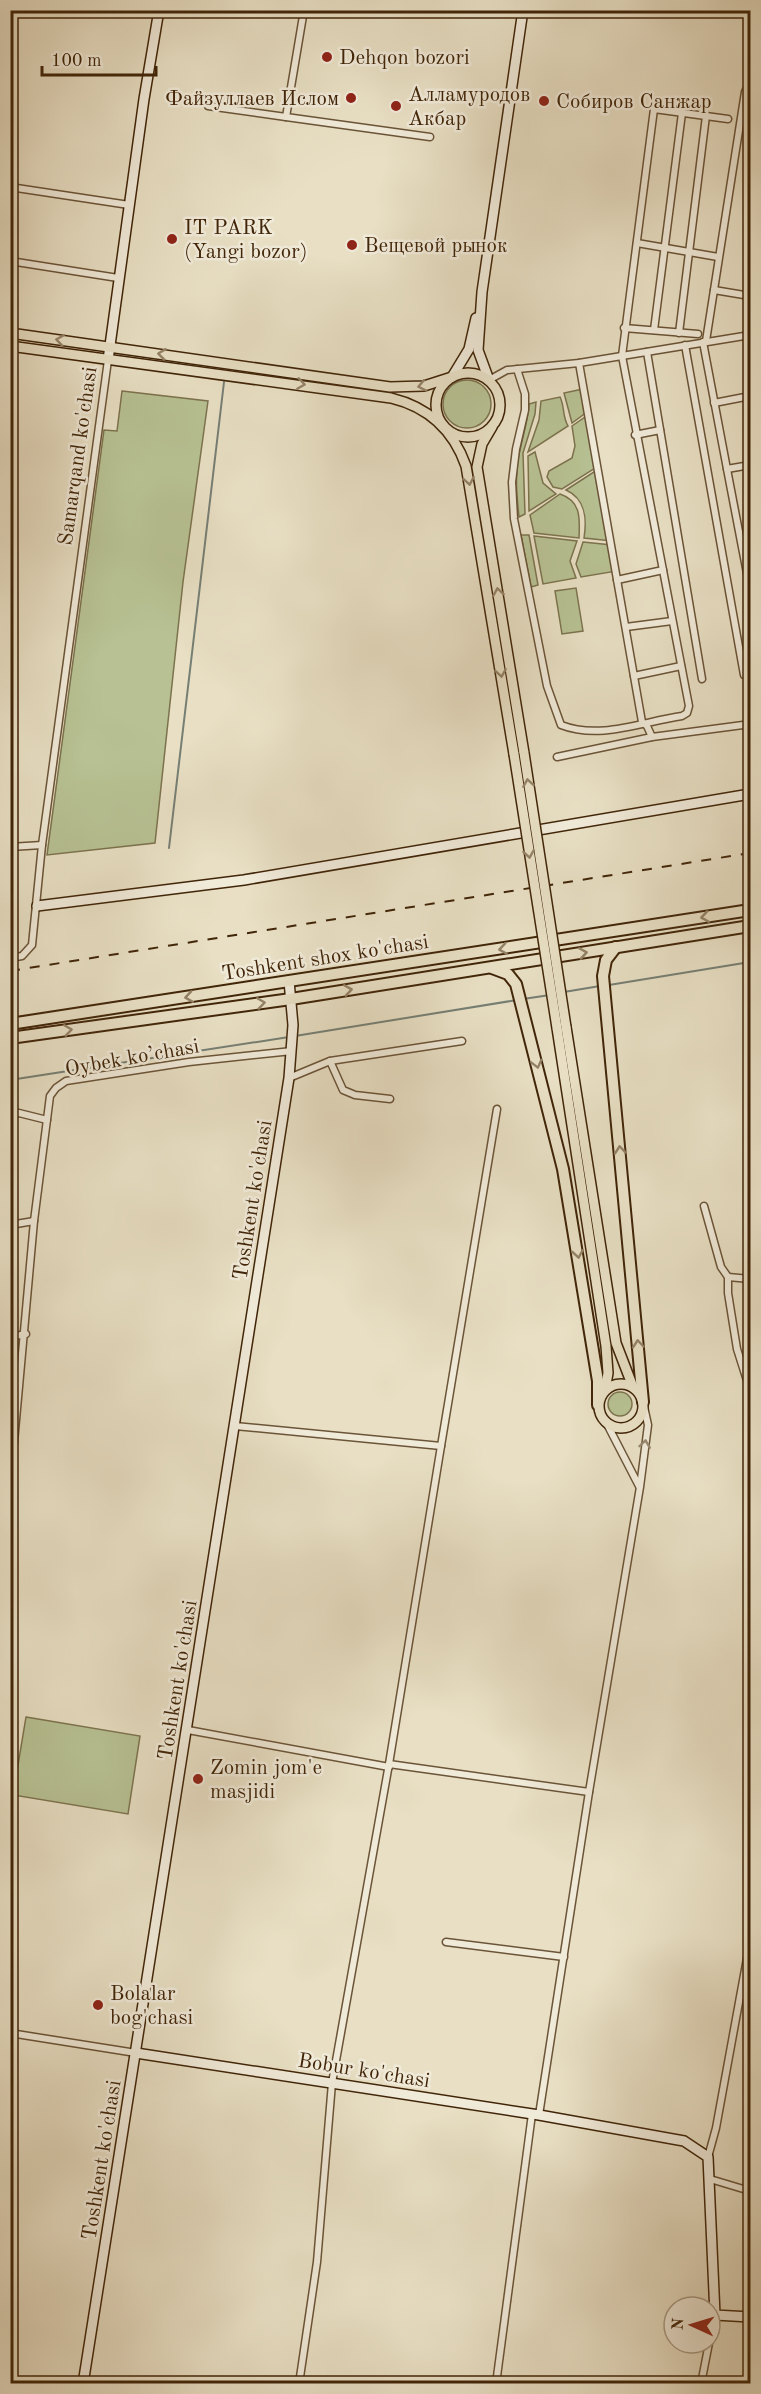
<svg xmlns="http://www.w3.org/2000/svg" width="761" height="2394" viewBox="0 0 761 2394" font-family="'Old Standard TT',serif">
<rect width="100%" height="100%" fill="#e8dfc4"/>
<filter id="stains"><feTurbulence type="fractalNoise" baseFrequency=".00333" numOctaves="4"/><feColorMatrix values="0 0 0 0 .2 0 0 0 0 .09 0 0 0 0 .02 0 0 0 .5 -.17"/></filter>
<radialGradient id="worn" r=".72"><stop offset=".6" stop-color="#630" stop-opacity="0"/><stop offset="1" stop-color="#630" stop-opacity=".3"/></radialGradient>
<g fill="#b7c193" stroke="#7c734e" stroke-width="1.5">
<circle cx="467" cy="404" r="24"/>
<path d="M583 389 587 412 572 423 564 393Z"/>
<path d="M122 391 208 401 183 582 155 843 47 855 104 430 117 431Z"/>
<path d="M560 397C565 407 562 416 568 426L528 452 539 420 541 401Z"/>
<path d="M536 402 535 414 523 453 525 514 519 517C517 498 515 479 518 460 521 441 528 423 529 404Z"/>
<path d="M588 415 597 467 562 489 553 487 547 477 549 471 572 458 575 446 572 426Z"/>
<path d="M535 452 543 483 556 494 529 511 528 456Z"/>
<path d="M597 470 612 541 584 538C587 519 586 499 566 490Z"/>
<path d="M560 494C581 501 580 518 579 538L534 533 530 515Z"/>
<path d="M521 535H529L538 585 531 587Z"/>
<path d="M534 536 577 541 570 561 576 578 543 584Z"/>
<path d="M583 542 612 545 617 571 581 577 576 564Z"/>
<path d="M576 588 583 631 562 634 555 591Z"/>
<circle cx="620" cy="1404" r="12"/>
<path d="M26 1717 140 1736 128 1814 13 1795Z"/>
</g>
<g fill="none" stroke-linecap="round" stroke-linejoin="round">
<g stroke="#767f74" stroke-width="2">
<path d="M169 848 224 382"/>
<path d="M609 985 750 962"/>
<path d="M564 992 600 986"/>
<path d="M523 999 550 995"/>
<path d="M295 1036 517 1000"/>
<path d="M10 1080 289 1037"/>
</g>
<defs>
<g id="street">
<path d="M304 10 286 117 430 137"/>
<path d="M208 106 286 117"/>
<path d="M10 187 129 205"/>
<path d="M637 243 718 257"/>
<path d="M10 261 118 278"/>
<path d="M714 290 750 296"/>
<path d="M624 328 698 334"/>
<path d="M654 330 682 113"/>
<path d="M679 333 706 116"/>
<path d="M706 341 745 92 750 82"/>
<path d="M703 342 727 469 750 465"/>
<path d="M685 345 744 675"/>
<path d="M647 352 702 679"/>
<path d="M579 363 642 722 647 726 652 737"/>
<path d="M517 369 525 394V410L516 449 512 482 514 519 547 686 561 725C600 740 641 722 682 716L687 713 689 706 622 356 654 109 728 119"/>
<path d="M489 380 507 370 579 363 750 335"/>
<path d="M714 403 750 396"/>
<path d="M635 435 660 430"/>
<path d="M727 469 750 589"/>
<path d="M617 580 663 570"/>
<path d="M626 627 672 621"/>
<path d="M634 676 681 666"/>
<path d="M557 757 652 737 743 725 750 728"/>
<path d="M10 847 42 845"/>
<path d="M746 926 750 945"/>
<path d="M10 958 22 956 32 945 42 845 108 360"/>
<path d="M330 1061 343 1090 355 1095 390 1099"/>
<path d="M289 1078 330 1061 462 1041"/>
<path d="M10 1115 19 1113 47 1120"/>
<path d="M704 1206 721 1267 728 1277V1293L737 1349 750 1390"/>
<path d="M10 1225 34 1221"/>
<path d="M728 1277 750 1279"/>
<path d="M10 1337 26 1334"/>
<path d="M607 1424 639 1486"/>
<path d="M235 1426 441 1446 497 1109"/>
<path d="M10 1486 34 1221 50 1096 56 1088 66 1081 189 1062 292 1051"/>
<path d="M188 1730 389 1767"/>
<path d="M389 1764 441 1446"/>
<path d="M446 1942 564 1957"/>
<path d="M10 2033 136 2053"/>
<path d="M539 2115 589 1792"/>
<path d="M708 2157 716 2128 750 1942"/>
<path d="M710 2179 750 2191"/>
<path d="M710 2338 715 2315"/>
<path d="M299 2384 317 2262 332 2083 389 1764 589 1792 640 1487 648 1425 643 1402"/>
<path d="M496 2384 532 2114"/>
<path d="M701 2384 709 2343"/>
</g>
<g id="secondary">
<path d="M108 360 144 99 159 10"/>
<path d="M452 377 469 349 476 318"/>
<path d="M489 380 478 350 482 292 523 10"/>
<path d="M37 906 244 880 750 794"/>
<path d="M136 2053 539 2115 684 2141 708 2157 715 2315 750 2317"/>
<path d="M83 2384 289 1078 293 1025 289 981"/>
</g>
<g id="primary">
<path d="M10 333 390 387 424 386 452 377"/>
<path d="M10 346 391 398C428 407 453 429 466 466L514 754"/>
<circle cx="468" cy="405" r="32"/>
<path d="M492 427 482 444 477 467 524 753"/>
<path d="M566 1027 616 1343 633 1387"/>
<path d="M557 1028 606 1346 608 1373 605 1390"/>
<circle cx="621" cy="1406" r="22"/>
</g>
<g id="highway">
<path d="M616 947 606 960 603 976 643 1402"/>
<path d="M492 968 508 974 516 984 563 1169 598 1381V1405"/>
<path d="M10 1024 750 910"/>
<path d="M10 1038 291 999 750 926"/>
</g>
</defs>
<use href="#street" stroke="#6b5437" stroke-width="9"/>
<use href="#secondary" stroke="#412508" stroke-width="12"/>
<use href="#primary" stroke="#412508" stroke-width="12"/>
<use href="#highway" stroke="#412508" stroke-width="14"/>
<use href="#street" stroke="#f0ead9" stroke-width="6"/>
<use href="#secondary" stroke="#f0ead9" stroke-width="9"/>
<use href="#primary" stroke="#e8dfc4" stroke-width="9"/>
<use href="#highway" stroke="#e8dfc4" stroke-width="10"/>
<path stroke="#412508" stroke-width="2" stroke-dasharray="10 10" stroke-linecap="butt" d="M10 971 750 853"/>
<defs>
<g id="primary-bridge">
<path d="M524 753 566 1027"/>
<path d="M514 754 557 1028"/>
</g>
</defs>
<use href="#primary-bridge" stroke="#412508" stroke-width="12" stroke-linecap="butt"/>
<use href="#primary-bridge" stroke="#e8dfc4" stroke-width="9"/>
</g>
<defs><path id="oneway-chevron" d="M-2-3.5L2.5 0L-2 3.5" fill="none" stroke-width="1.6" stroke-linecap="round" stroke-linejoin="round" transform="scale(1.5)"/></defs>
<g stroke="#948266">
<use href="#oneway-chevron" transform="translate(60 340) rotate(-172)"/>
<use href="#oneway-chevron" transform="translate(162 354) rotate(-173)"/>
<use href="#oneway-chevron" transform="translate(301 384) rotate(8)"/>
<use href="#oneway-chevron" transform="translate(422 386) rotate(168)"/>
<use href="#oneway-chevron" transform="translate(469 481) rotate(80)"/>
<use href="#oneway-chevron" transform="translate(498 592) rotate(-99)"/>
<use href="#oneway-chevron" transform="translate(501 673) rotate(81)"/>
<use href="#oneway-chevron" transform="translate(528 783) rotate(-99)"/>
<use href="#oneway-chevron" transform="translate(529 854) rotate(81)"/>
<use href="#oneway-chevron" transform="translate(705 917) rotate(171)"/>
<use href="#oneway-chevron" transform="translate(503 949) rotate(171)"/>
<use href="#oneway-chevron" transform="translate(583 953) rotate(-9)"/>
<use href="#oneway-chevron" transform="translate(348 990) rotate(-9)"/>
<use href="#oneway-chevron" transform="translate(189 997) rotate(171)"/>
<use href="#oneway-chevron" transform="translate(261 1003) rotate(-8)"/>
<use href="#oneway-chevron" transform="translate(68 1030) rotate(-8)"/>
<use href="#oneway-chevron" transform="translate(537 1064) rotate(76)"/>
<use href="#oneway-chevron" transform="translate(620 1150) rotate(-95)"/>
<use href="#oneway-chevron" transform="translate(578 1254) rotate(81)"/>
<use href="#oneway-chevron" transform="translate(638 1344) rotate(-95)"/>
</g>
<use stroke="#988870" href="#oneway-chevron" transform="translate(645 1444) rotate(-82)"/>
<g fill="#8f2418" stroke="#f0ead9" stroke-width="2">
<circle cx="327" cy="57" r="6"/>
<circle cx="351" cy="98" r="6"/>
<circle cx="544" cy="101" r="6"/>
<circle cx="396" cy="106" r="6"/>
<circle cx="172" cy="239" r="6"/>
<circle cx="352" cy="245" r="6"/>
<circle cx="198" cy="1779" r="6"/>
<circle cx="98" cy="2005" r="6"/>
</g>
<g text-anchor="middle" stroke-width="5" stroke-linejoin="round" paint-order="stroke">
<g font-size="21" fill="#412508" stroke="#f0ead9" text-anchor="start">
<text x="339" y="64">Dehqon bozori</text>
<text x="408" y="101">Алламуродов<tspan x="408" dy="24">Акбар</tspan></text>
<text x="339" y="105" text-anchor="end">Файзуллаев Ислом</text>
<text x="556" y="108">Собиров Санжар</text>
<text x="184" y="234">IT PARK<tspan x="184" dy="24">(Yangi bozor)</tspan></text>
<text x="364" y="252">Вещевой рынок</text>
<text x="210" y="1774">Zomin jom'e<tspan x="210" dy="24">masjidi</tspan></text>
<text x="110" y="2000">Bolalar<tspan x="110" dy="24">bog'chasi</tspan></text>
</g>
<g font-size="21" fill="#412508" stroke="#f0ead9">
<text transform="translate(77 456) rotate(-82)" y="7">Samarqand ko'chasi</text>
<text transform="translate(325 957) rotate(-9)" y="7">Toshkent shox ko'chasi</text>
<text transform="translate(132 1057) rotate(-10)" y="7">Oybek ko’chasi</text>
<text transform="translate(252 1200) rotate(-81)" y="7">Toshkent ko'chasi</text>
<text transform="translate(177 1680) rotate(-81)" y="7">Toshkent ko'chasi</text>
<text transform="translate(364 2070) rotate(9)" y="7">Bobur ko'chasi</text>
<text transform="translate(101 2160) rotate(-81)" y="7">Toshkent ko'chasi</text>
</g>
</g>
<rect width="761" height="2394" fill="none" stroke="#e8dfc4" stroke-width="36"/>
<rect x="12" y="12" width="737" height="2370" fill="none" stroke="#412508" stroke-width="3"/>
<rect x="18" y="18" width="725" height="2358" fill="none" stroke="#412508" stroke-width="1.5"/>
<g transform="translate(692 2325) rotate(274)"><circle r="28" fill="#f0ead9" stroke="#aa9b85" stroke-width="1.5"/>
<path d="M0-4.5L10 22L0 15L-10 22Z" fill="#8f2418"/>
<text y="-9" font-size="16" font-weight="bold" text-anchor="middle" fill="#412508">N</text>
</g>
<path d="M42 66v9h114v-9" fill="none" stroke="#412508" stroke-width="3"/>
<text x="51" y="66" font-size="18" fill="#412508" stroke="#f0ead9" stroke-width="4.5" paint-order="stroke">100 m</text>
<rect width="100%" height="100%" filter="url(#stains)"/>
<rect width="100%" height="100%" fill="url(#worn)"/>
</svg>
